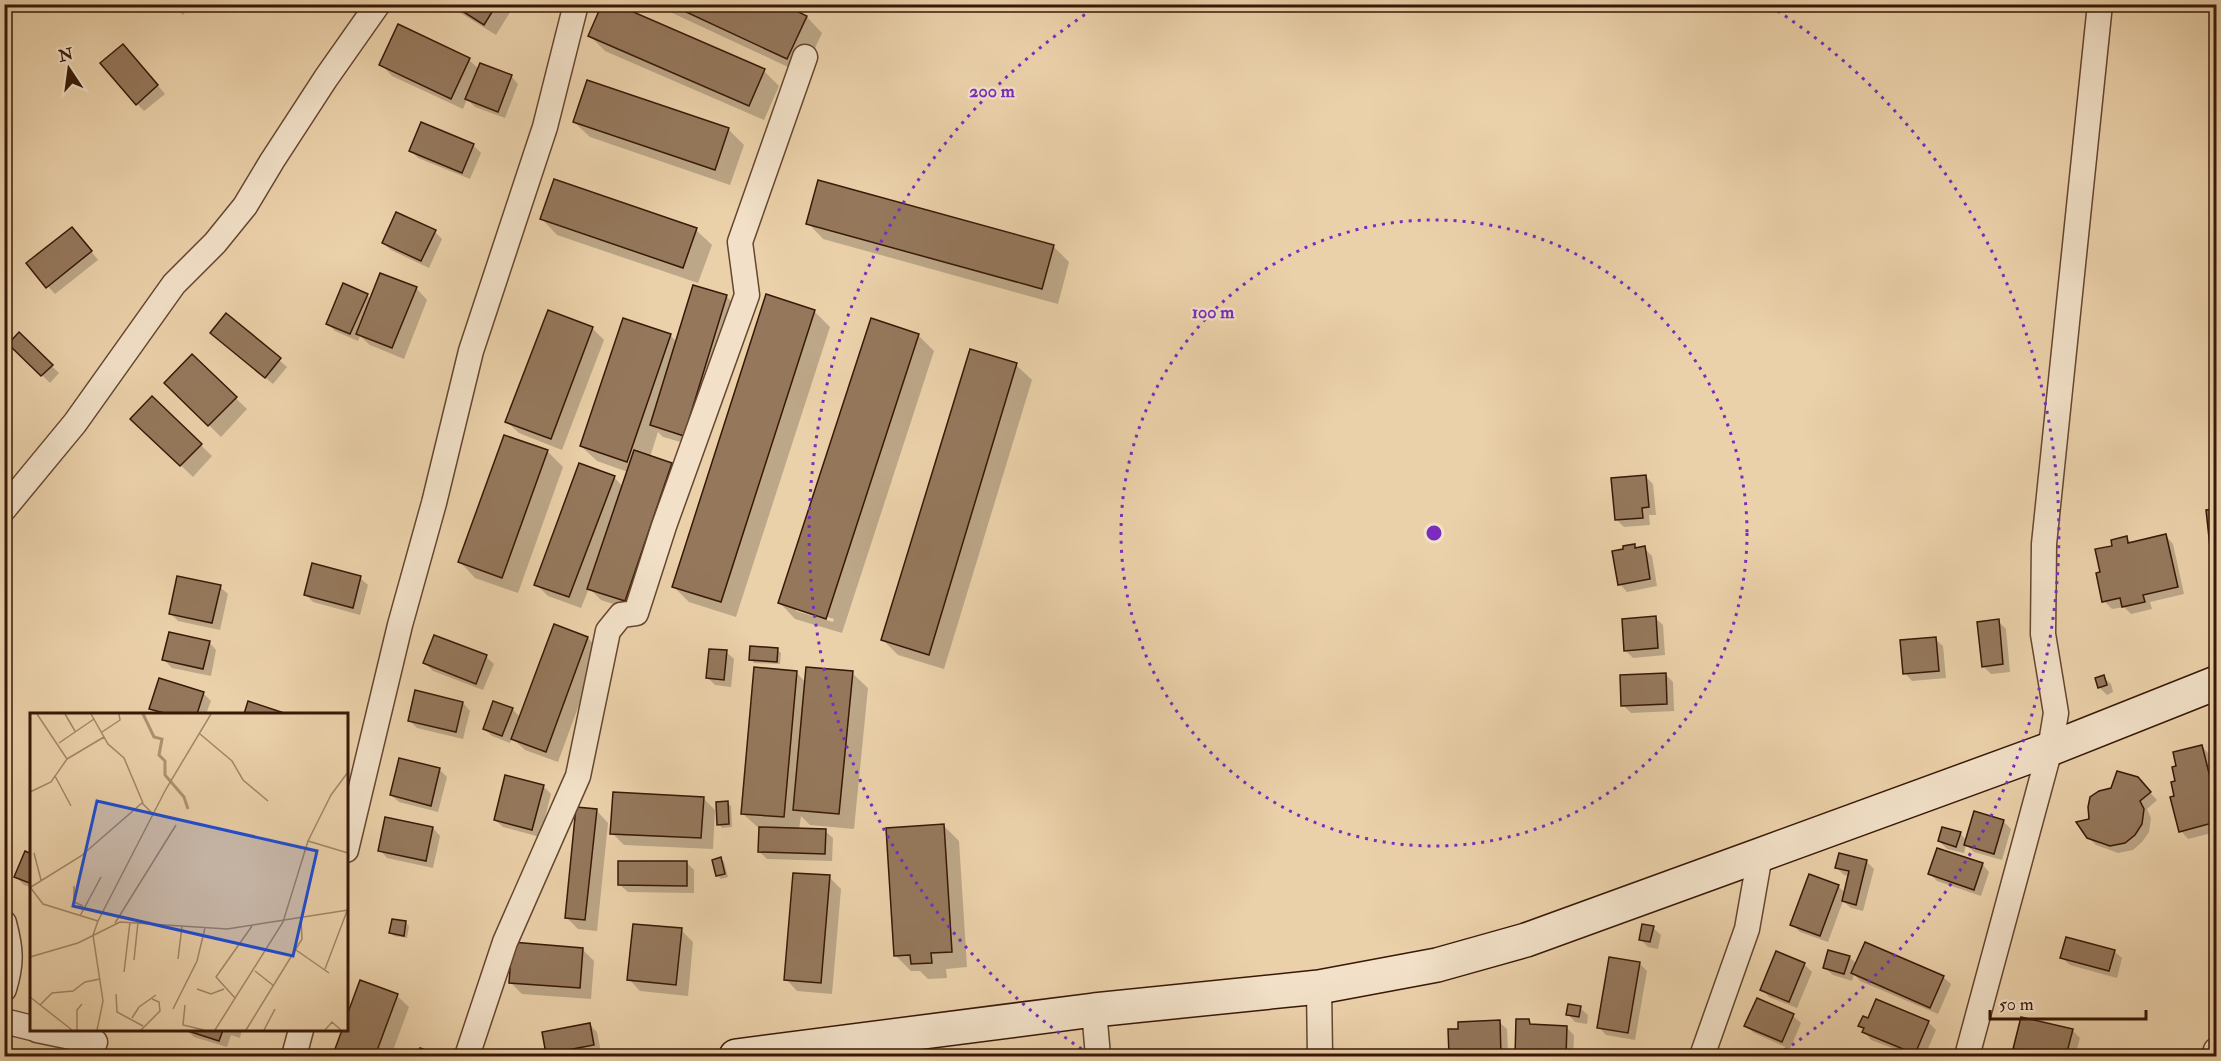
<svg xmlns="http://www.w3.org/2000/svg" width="2221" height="1061" viewBox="0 0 2221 1061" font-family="'IM FELL Double Pica',serif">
<rect width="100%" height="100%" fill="#ebd1aa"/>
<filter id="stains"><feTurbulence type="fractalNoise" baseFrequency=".00333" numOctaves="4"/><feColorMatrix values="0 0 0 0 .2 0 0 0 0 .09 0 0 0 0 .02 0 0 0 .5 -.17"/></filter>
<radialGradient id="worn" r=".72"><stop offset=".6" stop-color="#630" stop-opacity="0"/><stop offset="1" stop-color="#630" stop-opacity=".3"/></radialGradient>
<g fill="#0003" fill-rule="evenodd">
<path d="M171 4H192L183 15Z"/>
<path d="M446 4H515L496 35Z"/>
<path d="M653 4H779L807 17 822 33 803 74Z"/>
<path d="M590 36 764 71 779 86 764 120 605 51Z"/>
<path d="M130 53 165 94 144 111 137 104Z"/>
<path d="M469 60 479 69 511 76 518 84 505 118 475 107 467 99 463 109 392 76 381 64Z"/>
<path d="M587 82 729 130 744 145 730 185 590 137 574 122Z"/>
<path d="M473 145 481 153 470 179 418 158 410 150Z"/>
<path d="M819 182 1054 247 1069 262 1058 304 823 239 808 223Z"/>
<path d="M542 219 696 230 712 245 698 283 557 235Z"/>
<path d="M435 232 442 239 429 268 391 250 383 243Z"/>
<path d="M79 236 98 260 55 294 28 264Z"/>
<path d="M416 288 427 300 404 359 370 345 360 336 358 341 335 331 328 324 367 295 371 299Z"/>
<path d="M726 296 738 308 695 446 663 437 658 432 650 457 671 464 683 476 637 612 601 600 589 588 581 608 548 596 536 584 614 477 623 487 628 472 597 461 581 446 670 335 677 342Z"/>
<path d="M814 311 830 327 736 617 689 602 674 587Z"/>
<path d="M226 315 287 367 273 384 219 340Z"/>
<path d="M592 328 604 340 562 450 519 433 507 422Z"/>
<path d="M19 335 59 373 50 383 10 344Z"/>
<path d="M918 335 934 351 842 633 795 619 780 603ZM796 608 834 619 833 622 796 611Z"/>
<path d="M192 356 247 409 221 437 166 383Z"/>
<path d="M1016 365 1032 380 944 669 898 655 883 640Z"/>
<path d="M152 398 212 456 193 477 144 430Z"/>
<path d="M505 436 548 452 563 467 518 593 475 578 460 562Z"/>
<path d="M2213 462H2216V505L2213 502Z"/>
<path d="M1646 477 1653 484 1656 515H1649L1650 525 1624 527 1616 519Z"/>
<path d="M2216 511V559L2213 555 2208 512Z"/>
<path d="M2166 536 2173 544 2184 594 2150 602 2152 609 2131 614 2124 607 2112 609 2104 601 2102 573 2126 538 2132 543Z"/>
<path d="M1634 545 1638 549 1644 548 1652 556 1657 586 1627 592 1620 584 1625 550Z"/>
<path d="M360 578 368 585 360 615 313 602 305 594Z"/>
<path d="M220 587 228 594 220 630 178 621 170 613Z"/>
<path d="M1655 618 1663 625 1665 655 1633 658 1625 650Z"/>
<path d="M1998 621 2006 629 2010 672 1991 674 1983 666Z"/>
<path d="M588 638 599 650 558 762 525 750 512 738 510 743 492 736 484 728 512 709 521 718Z"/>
<path d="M1935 639 1943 646 1946 678 1912 681 1905 673Z"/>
<path d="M209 642 216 650 211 676 172 668 164 660Z"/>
<path d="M777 650 781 653 780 664 754 663 751 659Z"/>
<path d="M726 652 734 659 731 687 715 685 708 678Z"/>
<path d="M486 657 494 664 483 690 433 671 425 663Z"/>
<path d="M796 672 806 683 852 673 868 688 854 829 810 825 801 816 799 830 825 831 833 838 832 861 767 859 759 851 760 829 743 814Z"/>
<path d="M1665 674 1673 682 1674 711 1631 713 1623 705Z"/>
<path d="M2103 677 2111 684 2113 692 2107 695 2099 687Z"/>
<path d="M203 693 211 701 206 714H157L151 708Z"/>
<path d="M249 703 283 714H245Z"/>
<path d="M463 703 470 711 463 739 417 728 409 720Z"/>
<path d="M2202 747 2209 754 2216 783V832L2188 839 2181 831 2177 782Z"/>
<path d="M440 770 447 777 438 812 399 802 391 795Z"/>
<path d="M543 786 551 794 540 837 503 827 495 820Z"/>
<path d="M2145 787 2157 800 2147 809 2151 818 2149 832 2142 842 2133 850 2118 853 2096 845 2088 837 2090 820Z"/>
<path d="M703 798 715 810 713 849 624 845 612 833Z"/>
<path d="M727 803 731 806 732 827 722 828 719 824Z"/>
<path d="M597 811 608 823 597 931 578 929 566 917Z"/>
<path d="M2003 821 2011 829 2002 860 1974 852 1966 845 1964 853 1947 849 1939 841 1960 833 1967 841Z"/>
<path d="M943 825 959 841 967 967 946 969 947 978 928 979 920 971H911L896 956Z"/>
<path d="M433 828 440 836 433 868 387 858 380 850Z"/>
<path d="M32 855V888L24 885 16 877Z"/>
<path d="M721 859 724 862 728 877 721 879 718 876Z"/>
<path d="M1866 861 1874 869 1863 911 1851 908 1843 901 1828 942 1800 932 1792 924 1838 886 1845 893 1850 876 1844 875 1837 868Z"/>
<path d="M687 863 694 870V893L628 892 620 885Z"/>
<path d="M1982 864 1989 872 1981 896 1937 881 1930 874Z"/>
<path d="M829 877 841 889 832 994 797 991 786 979Z"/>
<path d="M406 923 409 926 407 938 394 936 391 933Z"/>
<path d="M1653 928 1661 935 1658 949 1648 947 1640 939Z"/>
<path d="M681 930 693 942 688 996 640 991 629 979Z"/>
<path d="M582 949 594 961 591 999 522 994 510 982Z"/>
<path d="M2114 951 2122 958 2117 978 2070 965 2062 958Z"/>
<path d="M1849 957 1857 964 1943 977 1951 984 1938 1014 1860 981 1854 974 1852 981 1833 975 1825 968Z"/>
<path d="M1640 964 1647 971 1635 1040 1606 1035 1599 1027Z"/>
<path d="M1804 964 1812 972 1797 1008 1769 997 1762 989Z"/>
<path d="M397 996 409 1007 391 1056H344L336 1049 344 1030Z"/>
<path d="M1758 1000 1793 1016 1801 1023 1790 1049 1754 1033 1746 1026Z"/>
<path d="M1580 1008 1588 1015 1587 1024 1575 1022 1568 1014Z"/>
<path d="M1518 1020 1528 1021 1533 1026 1566 1027 1574 1035 1573 1056H1516Z"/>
<path d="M1499 1022 1507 1029 1508 1056H1450L1449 1030Z"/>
<path d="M1928 1022 1936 1030 1925 1056H1913L1871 1040 1860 1025Z"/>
<path d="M590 1025 597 1032 601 1052 579 1056H550L547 1053Z"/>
<path d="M186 1030H242L240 1038 231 1035 227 1047 194 1037Z"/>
<path d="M2072 1030 2080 1038 2075 1056H2022L2014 1049Z"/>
</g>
<g fill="#95785c" stroke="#381807" stroke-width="1.5">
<path d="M451 4H497L484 25Z"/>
<path d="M602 4H615L765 69 749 106 588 36Z"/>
<path d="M669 4H782L807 16 787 59Z"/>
<path d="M398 24 470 58 451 99 379 65Z"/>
<path d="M123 44 158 85 136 105 100 63Z"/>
<path d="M480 63 512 75 498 112 465 99Z"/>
<path d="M587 80 729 128 715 170 573 122Z"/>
<path d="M421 122 474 144 462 173 409 151Z"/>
<path d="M554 179 697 228 683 268 540 219Z"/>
<path d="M818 180 1054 245 1042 289 806 224Z"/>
<path d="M396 212 436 230 421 261 382 243Z"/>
<path d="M72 227 92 251 46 288 26 263Z"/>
<path d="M380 273 417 287 392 348 356 334Z"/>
<path d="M343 283 368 294 350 334 326 324Z"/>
<path d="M693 285 727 295 684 436 650 425Z"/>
<path d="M766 294 815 310 721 602 672 587Z"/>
<path d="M548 310 593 327 551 439 505 422Z"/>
<path d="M226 313 281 358 265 378 210 333Z"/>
<path d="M623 318 671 334 627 462 580 446Z"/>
<path d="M871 318 919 334 826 619 778 603Z"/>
<path d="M19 332 53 365 41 376 8 344Z"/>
<path d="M970 349 1017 363 929 655 881 640Z"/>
<path d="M192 354 237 397 208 426 164 383Z"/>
<path d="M152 396 202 444 180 466 130 419Z"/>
<path d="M504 435 548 450 502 578 458 562Z"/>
<path d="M634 450 672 463 625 601 587 589Z"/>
<path d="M2211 461H2216V502H2212Z"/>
<path d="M579 463 615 476 569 597 534 585Z"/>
<path d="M1646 475 1649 507 1642 508 1643 518 1615 520 1611 478Z"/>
<path d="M2216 509V555L2211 556 2206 510Z"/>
<path d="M2166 534 2178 587 2143 595 2145 602 2122 607 2120 598 2102 602 2096 573 2100 572 2095 549 2112 546 2111 540 2127 536 2128 543Z"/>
<path d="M1635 544V548L1645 546 1650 579 1618 585 1612 551 1623 549V546Z"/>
<path d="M312 563 361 576 353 608 304 595Z"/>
<path d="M177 576 221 585 212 623 169 614Z"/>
<path d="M1656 616 1658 648 1624 651 1622 619Z"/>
<path d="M1999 619 2003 664 1982 667 1977 622Z"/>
<path d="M554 624 588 637 546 752 511 739Z"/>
<path d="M169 632 210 641 203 669 162 660Z"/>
<path d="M434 635 487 655 476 684 423 663Z"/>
<path d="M1936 637 1939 671 1903 674 1900 640Z"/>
<path d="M750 646 778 648 777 662 749 660Z"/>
<path d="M709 649 727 650 724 680 706 678Z"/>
<path d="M754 667 797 671 784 817 741 814Z"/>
<path d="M806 667 853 671 839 814 793 810Z"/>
<path d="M1666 673 1667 704 1621 706 1620 675Z"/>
<path d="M2104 675 2107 685 2098 688 2095 678Z"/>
<path d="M159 678 204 692 197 714H168L149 709Z"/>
<path d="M415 690 463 702 456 732 408 721Z"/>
<path d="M248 701 287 714H244Z"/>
<path d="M493 701 513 708 502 736 483 729Z"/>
<path d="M2202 745 2216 801V822L2179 832 2170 797 2174 796 2171 782 2175 781 2172 767 2176 766 2173 752Z"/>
<path d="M399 758 440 768 431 806 390 795Z"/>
<path d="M2117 771 2138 777 2151 792 2140 801 2144 809 2142 824 2135 835 2125 843 2110 846 2087 838 2076 822 2089 819 2088 807 2090 797 2099 791 2111 788Z"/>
<path d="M505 775 544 785 532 830 494 820Z"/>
<path d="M613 792 704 797 701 838 610 834Z"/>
<path d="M728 801 729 824 717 825 716 802Z"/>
<path d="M576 807 597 809 585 920 565 918Z"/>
<path d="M1974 811 2004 820 1994 854 1964 845Z"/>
<path d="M385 817 433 827 426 861 378 851Z"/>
<path d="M944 824 952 952 931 953 932 963 911 964 910 955 894 956 886 828Z"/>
<path d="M759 827 826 829 825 854 758 852Z"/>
<path d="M1942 827 1961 832 1956 847 1938 841Z"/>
<path d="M1937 848 1983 863 1974 890 1928 874Z"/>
<path d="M25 851 32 854V884L14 877Z"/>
<path d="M1839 853 1867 860 1856 905 1842 901 1849 871 1835 868Z"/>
<path d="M721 857 725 874 716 876 712 860Z"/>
<path d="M618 861H687V886L618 885Z"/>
<path d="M793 873 830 875 821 983 784 980Z"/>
<path d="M1809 874 1839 885 1820 936 1790 925Z"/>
<path d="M392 919 406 921 404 936 389 933Z"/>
<path d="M633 924 682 928 676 985 627 980Z"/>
<path d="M1642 924 1654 926 1650 942 1639 940Z"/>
<path d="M2066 937 2115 950 2109 971 2060 958Z"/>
<path d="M512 942 583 948 580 988 509 983Z"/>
<path d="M1865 942 1944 976 1930 1008 1851 973Z"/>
<path d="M1828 950 1850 956 1844 974 1823 968Z"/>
<path d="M1776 951 1805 963 1789 1002 1760 990Z"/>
<path d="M1609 957 1640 962 1628 1033 1597 1028Z"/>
<path d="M360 980 398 994 375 1056H354L335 1049 342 1030H346V1018Z"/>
<path d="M1757 998 1794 1014 1782 1042 1744 1026Z"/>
<path d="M1876 999 1929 1021 1915 1054 1862 1032 1864 1028 1858 1026 1863 1016 1868 1018Z"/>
<path d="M1568 1004 1581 1006 1579 1017 1566 1015Z"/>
<path d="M2021 1017 2073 1029 2066 1056H2045L2013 1049Z"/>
<path d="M1516 1019H1529L1530 1024 1567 1026 1566 1056H1515Z"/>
<path d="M1500 1020 1501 1056H1449L1448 1029H1458V1022Z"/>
<path d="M590 1023 594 1045 546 1054 542 1032Z"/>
<path d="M185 1030H223L219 1041Z"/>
<path d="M420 1048 442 1056H417Z"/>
</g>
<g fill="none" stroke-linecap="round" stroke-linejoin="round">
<defs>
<g id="minor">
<path d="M4 509 75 423 174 284 215 243 245 206 272 161 326 78 378 4"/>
<path d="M346 850 400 625 434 503 471 351 545 127 576 4"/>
<path d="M4 923C11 949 12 963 4 989"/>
<path d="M1319 987 1320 1056"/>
<path d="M1094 1010 1098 1056"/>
<path d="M4 1021 32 1028"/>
<path d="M37 1030 95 1042"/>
<path d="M294 1056 301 1030"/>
<path d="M467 1056 505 942 578 776 608 631 621 615 636 613 664 526 747 295 740 242 805 57"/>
<path d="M1702 1056 1747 929 1760 855"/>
<path d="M1967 1056 2050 749 2056 713 2043 634 2044 544 2100 4"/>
<path d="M2214 1056 2216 1050"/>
</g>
<path id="secondary" d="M736 1056 1094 1010 1319 987 1437 965 1526 940 1760 855 2050 749 2216 683"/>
</defs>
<use href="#minor" stroke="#654630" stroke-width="27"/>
<use href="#secondary" stroke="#381807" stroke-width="36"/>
<use href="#minor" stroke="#f2e1c8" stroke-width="24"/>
<use href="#secondary" stroke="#f2e1c8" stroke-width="33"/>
</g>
<g fill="none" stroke="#7b2cbf" stroke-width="3" stroke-dasharray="3 6">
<circle cx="1434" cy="533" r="313"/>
<path d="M1089 1054A625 625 0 0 1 1098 6M1770 6A625 625 0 0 1 1779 1054"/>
</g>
<g transform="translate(30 713)">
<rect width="318" height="318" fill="#ebd1aa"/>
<path fill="none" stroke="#ae9273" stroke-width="3" d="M113 1 124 24 132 26 129 42 135 48V62L154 84 158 96"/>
<path fill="none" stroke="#a38769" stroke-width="1.5" d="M35 1 45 18M61 1 78 31 94 45 113 90M72 19 90 7 89 1M170 21 202 48 213 67 238 88M29 30 64 6M37 46 74 24M25 63 41 93M0 79 21 69 37 46 7 1M278 128 301 82 318 59M4 140 11 167M44 173V189L53 193M0 174 13 191 68 208M1 174 51 143 112 90 123 101M50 203 71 164M85 210 146 112M266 237 299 260M0 244 48 230 90 209 197 216 318 197M148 246 152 213M104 247 108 209M295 256 317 198M225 258 244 273M94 259 100 209M167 276 181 281 194 276M86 281 87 299 113 313M0 284 42 317M205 285 186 264 222 213M10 292 22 280 43 278 55 269 70 266M155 292 153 312 174 317M143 296 167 248 175 215M102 305 109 294 126 282M47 317V297L52 291M67 317 73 288 63 222 68 208 136 76 181 1M111 317 130 298 129 289 122 286M185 317 253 209 278 128 318 140M216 317 272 226 271 206M234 317 245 296M295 317 302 309 311 317"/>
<path fill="#1d4ed8" fill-opacity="0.15" stroke="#1d4ed8" stroke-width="3" d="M67 88 287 138 263 243 43 193Z"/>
<rect width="318" height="318" fill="none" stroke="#381807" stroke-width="3"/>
</g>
<circle cx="1434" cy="533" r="9" fill="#7b2cbf" stroke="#f2e1c8" stroke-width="3"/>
<g font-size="18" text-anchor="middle" font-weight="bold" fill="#7b2cbf" stroke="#f2e1c8" stroke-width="4.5" stroke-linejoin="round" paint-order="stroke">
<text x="992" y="97">200 m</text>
<text x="1213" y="318">100 m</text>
</g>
<rect width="2221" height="1061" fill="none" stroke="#ebd1aa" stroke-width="24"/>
<rect x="6" y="6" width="2209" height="1049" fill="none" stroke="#381807" stroke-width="3"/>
<rect x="12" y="12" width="2197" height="1037" fill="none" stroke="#381807" stroke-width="1.5"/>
<g transform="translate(69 69) rotate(347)" stroke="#f2e1c8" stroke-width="4.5" paint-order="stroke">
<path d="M0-4.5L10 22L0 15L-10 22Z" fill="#381807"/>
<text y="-9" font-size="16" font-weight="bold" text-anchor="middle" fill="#381807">N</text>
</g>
<path d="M1990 1010v9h156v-9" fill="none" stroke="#381807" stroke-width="3"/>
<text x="1999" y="1010" font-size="18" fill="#381807" stroke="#f2e1c8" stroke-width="4.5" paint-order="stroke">50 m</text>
<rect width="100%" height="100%" filter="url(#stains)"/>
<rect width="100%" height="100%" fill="url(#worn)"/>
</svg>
